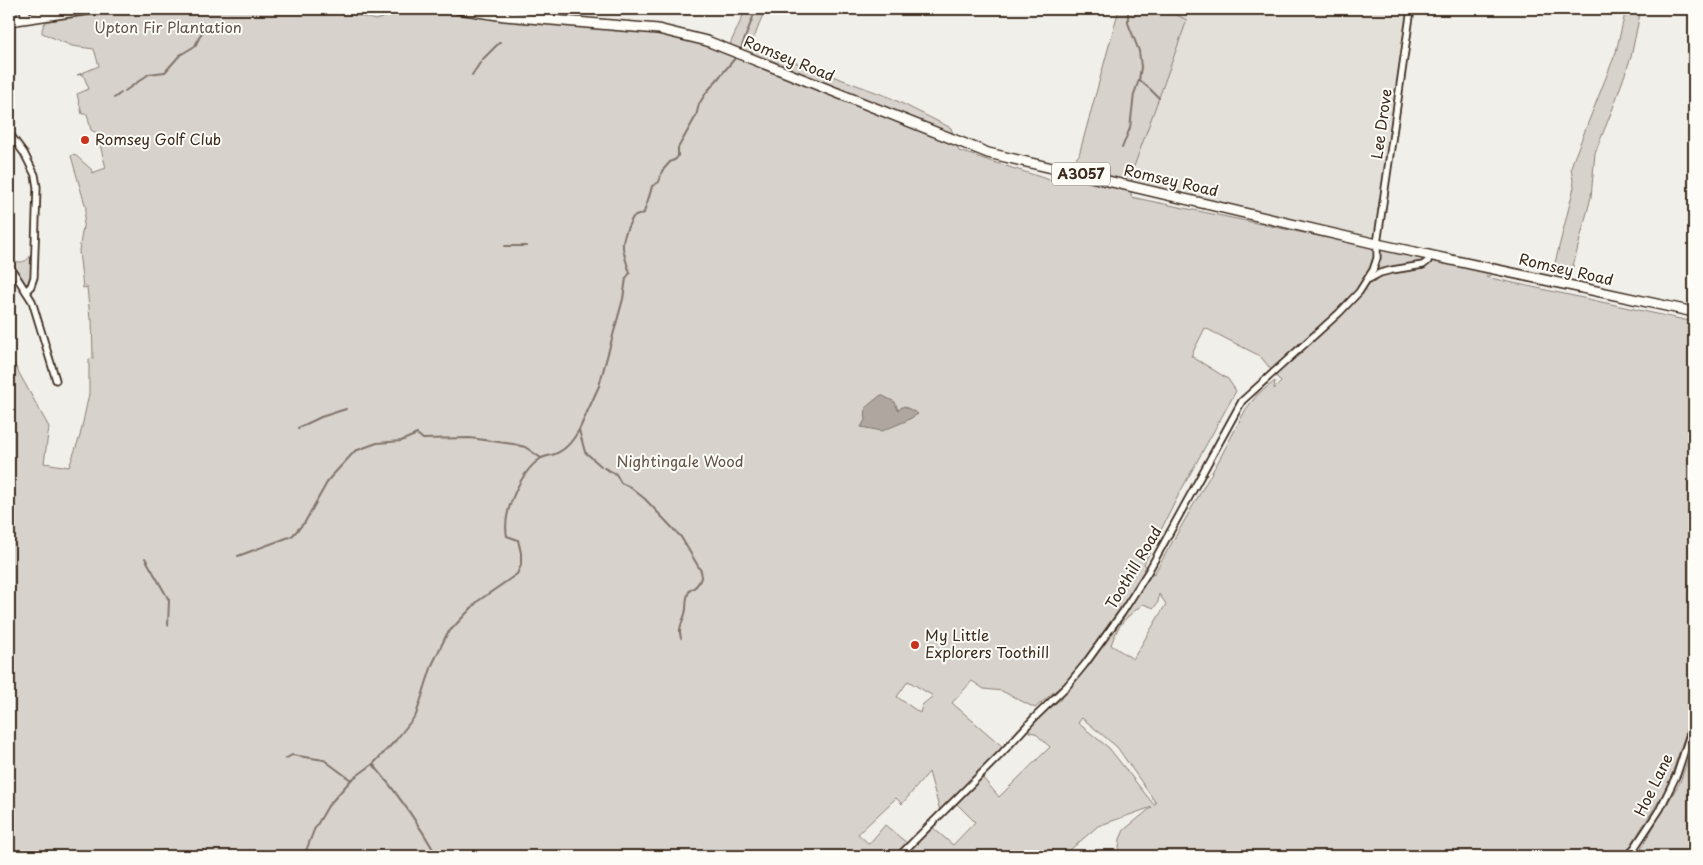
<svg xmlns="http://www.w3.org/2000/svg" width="1703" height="865" viewBox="0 0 1703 865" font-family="'Playpen Sans',sans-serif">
<rect width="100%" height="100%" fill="#f1efea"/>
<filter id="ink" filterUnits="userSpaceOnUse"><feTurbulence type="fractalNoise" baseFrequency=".02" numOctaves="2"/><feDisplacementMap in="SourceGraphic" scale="10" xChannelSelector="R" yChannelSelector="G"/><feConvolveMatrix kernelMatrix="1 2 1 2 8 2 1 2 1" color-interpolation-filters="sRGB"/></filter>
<g filter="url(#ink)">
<path fill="#e3e0da" d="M1164 9H1411L1377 244 1127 187 1186 20Z"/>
<g fill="#d7d2cc" stroke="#897e75" fill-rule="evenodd">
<path d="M139 9H346L356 15 376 20 405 9 440 11 657 32 704 45 726 53 746 9H765L751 46 889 97 951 128 959 151 1056 182 1079 155 1119 9H1164L1187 20 1132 172 1131 197 1496 273 1486 277 1694 322 1693 695 1685 735 1671 777 1662 796 1624 856H1118L1120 839 1124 830 1152 807 1098 826 1063 856H916L909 850 933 828 953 845 975 822 956 803 982 777 999 797 1050 747 1035 733 1029 732 1030 725 1061 699 1062 685 1035 708 1002 691 984 689 972 681 952 703 1003 747 940 811 929 772 902 804 896 798 858 834 869 844 885 825 907 843 896 856H9V355L49 427 44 463 69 467 80 436 89 394V359L93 358 92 319H90L87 287 83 288 79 251 86 208 71 156 74 154 92 170V173L106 168 97 133 91 130 87 114H82L77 94 89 89 83 74 77 75 99 66 94 49 72 46 42 33C42 28 43 23 48 21ZM1205 328 1260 356 1281 382 1274 389 1275 381 1258 394 1246 409 1219 460 1154 574 1144 564 1179 494 1236 391 1228 379 1191 356ZM1159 594 1166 604 1133 659 1111 645C1119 622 1125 619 1143 604L1154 608 1158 602ZM908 681 933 696 922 705 920 713 897 697ZM1082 718 1117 747 1156 803 1154 805 1109 748 1078 723Z"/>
<path d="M1626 9H1641L1631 57 1613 108 1595 153 1591 197 1571 274 1553 271 1574 187 1571 168 1573 161 1616 52Z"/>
<path d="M32 252 31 278 29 283 24 284 9 258C18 264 28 264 32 252Z"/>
<path d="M1694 742V856H1638L1643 845 1680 782Z"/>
</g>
<path fill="#aea69f" stroke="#80746b" d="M881 395 895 402 898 410 904 406 918 414 906 421 882 431 861 427 865 420 866 407Z"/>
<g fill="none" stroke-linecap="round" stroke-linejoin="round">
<g stroke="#80746b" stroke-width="2">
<path d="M740 51 756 9"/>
<path d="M472 75 482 60 500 42"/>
<path d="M1139 80 1150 89 1159 98"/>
<path d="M125 91 149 74 165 72 180 55 195 46 205 26"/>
<path d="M114 98 121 93"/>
<path d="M1122 148 1130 128 1134 94 1139 80 1141 67 1139 51 1128 23V9"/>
<path d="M505 246H526"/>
<path d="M298 428 321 417 346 409"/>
<path d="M601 466 585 452 579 430 599 386 623 299 626 278 630 273C621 247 619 242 633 217L644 213C646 204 650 196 652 186L659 182 662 171 670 162 676 159 678 156V148L696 116 699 104 706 93 736 57"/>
<path d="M604 468 616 474 621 483 630 487 645 499 681 537 701 571C703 579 697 587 690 590 684 599 688 605 685 614 682 624 678 628 681 638"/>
<path d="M238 556 292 536 305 522 329 479 355 451 377 443 401 441 417 434 423 439 470 438 513 444 525 447 541 458"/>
<path d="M145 558 169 600 168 625"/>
<path d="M285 759 292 755 324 760 351 780 328 806 314 830 304 856"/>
<path d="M373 764C397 793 419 824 437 856"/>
<path d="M351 780 373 764 396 740 416 715 432 665 447 634 478 601 517 574 521 565V553L518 540 507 536C502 512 521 472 540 459 544 456 550 456 555 454 567 449 573 440 579 430"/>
</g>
<defs>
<g id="street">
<path d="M9 133 24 153 35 175 37 187 34 277 31 286 26 291"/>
<path d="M9 265 32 301 56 380"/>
<path d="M1369 279 1380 273 1392 270 1423 265 1428 261 1430 254"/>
<path d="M899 856 1001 754 1035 717 1067 686 1085 664 1122 613 1148 572 1242 401 1339 313 1359 292 1373 270 1377 258V244L1411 9"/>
<path d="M1629 856 1660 809 1677 774 1694 722"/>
</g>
<path id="secondary" d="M24 9 27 18"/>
<g id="primary">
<path d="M363 9H384"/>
<path d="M458 9 505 16 658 29 707 41 988 153 1377 244 1694 312"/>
<path d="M9 21 91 9"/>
</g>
</defs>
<use href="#street" stroke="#3b2a1e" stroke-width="9"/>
<use href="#secondary" stroke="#3b2a1e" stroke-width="11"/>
<use href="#primary" stroke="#3b2a1e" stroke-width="12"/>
<use href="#street" stroke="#fdfcf7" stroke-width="5.5"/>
<use href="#secondary" stroke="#fdfcf7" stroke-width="8"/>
<use href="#primary" stroke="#fdfcf7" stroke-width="9"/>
</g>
</g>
<g fill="#c8321e" stroke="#fdfcf7" stroke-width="2">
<circle cx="85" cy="140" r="5"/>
<circle cx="915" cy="645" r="5"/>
</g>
<g text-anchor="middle" stroke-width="4" stroke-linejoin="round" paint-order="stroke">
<rect fill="#fdfcf7" stroke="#75695f" stroke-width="1" x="1052" y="162.5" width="58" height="23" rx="4"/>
<g font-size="14" font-weight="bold" fill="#3b2a1e">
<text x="1081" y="179">A3057</text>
</g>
<g font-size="15" fill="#62544a" stroke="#fdfcf7">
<text x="168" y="33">Upton Fir Plantation</text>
<text x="680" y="467">Nightingale Wood</text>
</g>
<g font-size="15" fill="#3b2a1e" stroke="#fdfcf7">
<text transform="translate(789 59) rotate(22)" y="5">Romsey Road</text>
<text transform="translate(1382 124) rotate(-82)" y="5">Lee Drove</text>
<text transform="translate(1171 181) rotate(13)" y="5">Romsey Road</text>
<text transform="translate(1566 270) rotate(13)" y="5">Romsey Road</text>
<text transform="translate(1134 568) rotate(-59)" y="5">Toothill Road</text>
<text transform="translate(1654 785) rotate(-64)" y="5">Hoe Lane</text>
</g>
<g font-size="15" fill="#3b2a1e" stroke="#fdfcf7" text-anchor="start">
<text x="95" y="145">Romsey Golf Club</text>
<text x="925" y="641">My Little<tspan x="925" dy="17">Explorers Toothill</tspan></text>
</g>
</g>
<rect width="1703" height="865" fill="none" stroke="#fdfcf7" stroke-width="30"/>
<rect x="15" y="15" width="1673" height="835" fill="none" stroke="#3b2a1e" stroke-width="2" filter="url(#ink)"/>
</svg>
